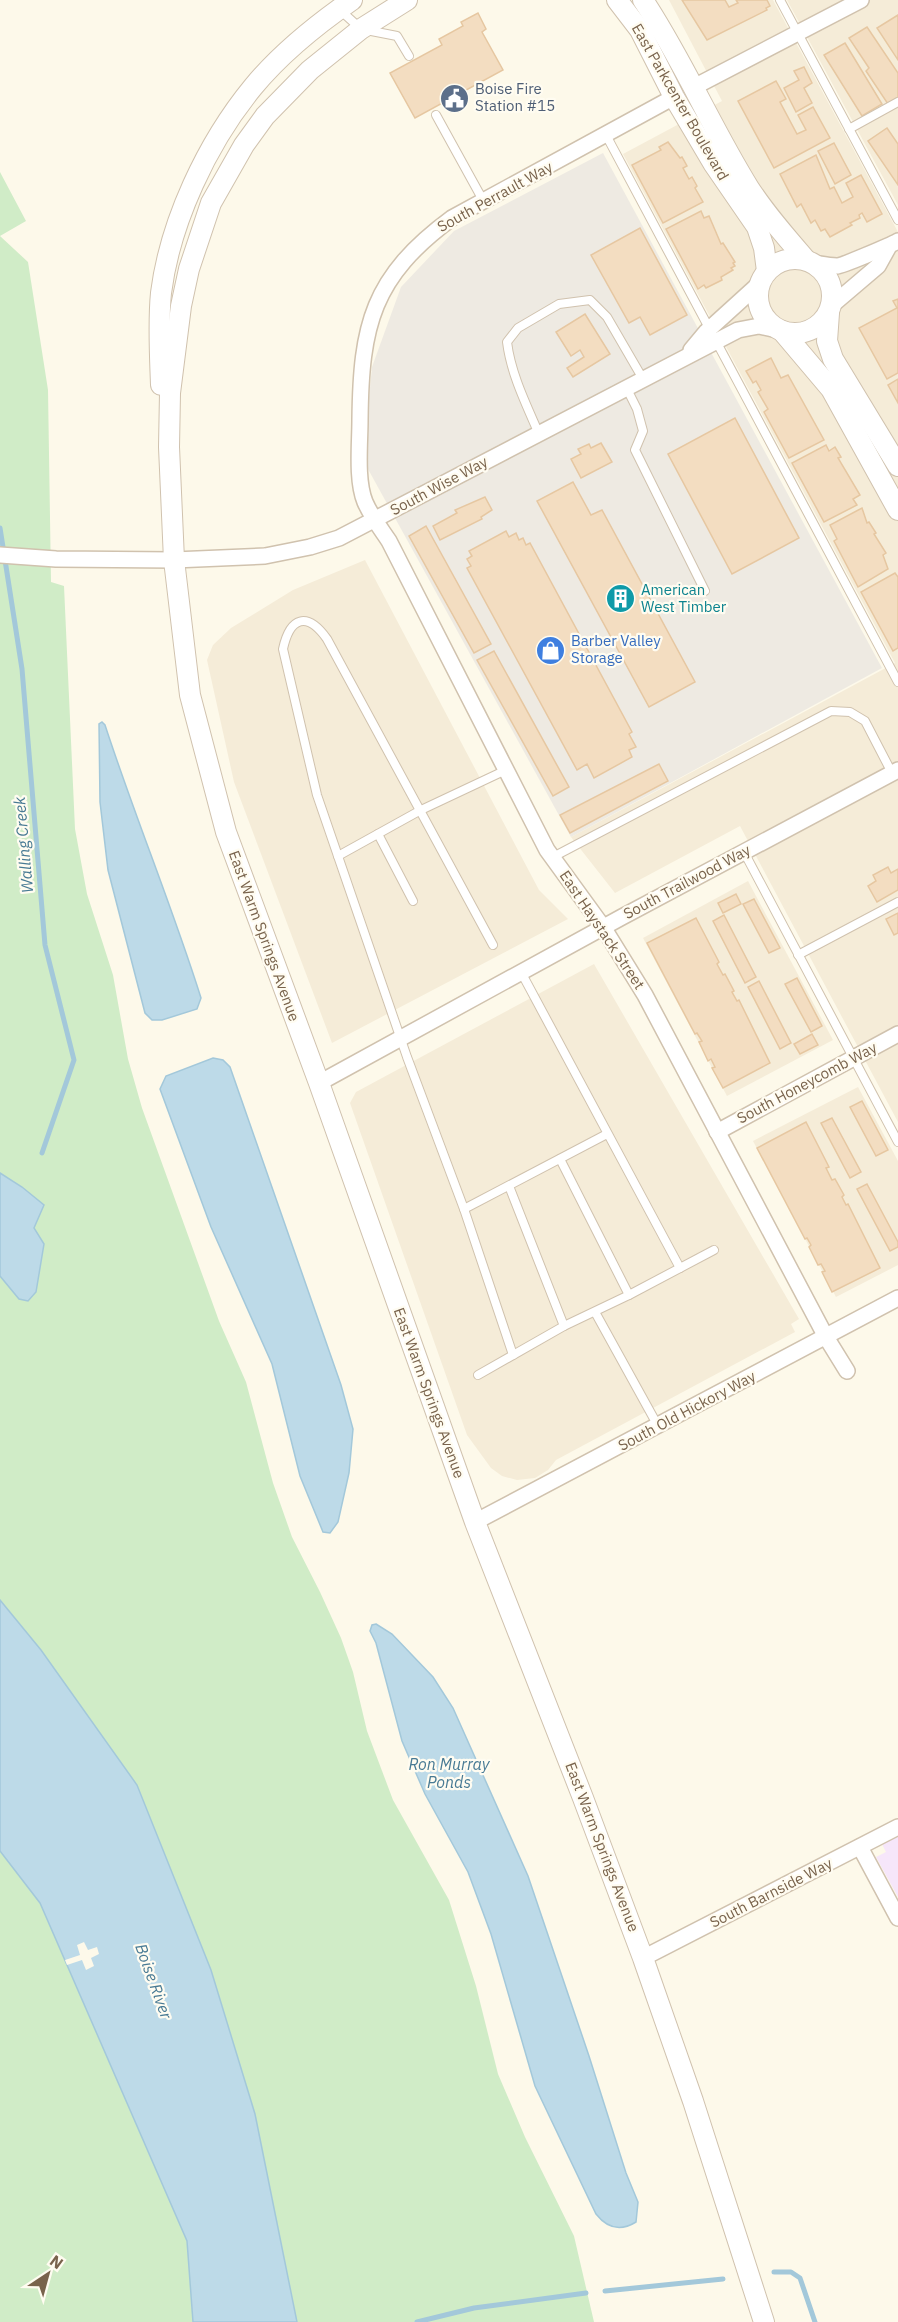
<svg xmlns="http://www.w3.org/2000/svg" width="898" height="2322" viewBox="0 0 898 2322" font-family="'IBM Plex Sans',sans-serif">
<rect width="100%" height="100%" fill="#fdf9ea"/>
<g fill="#f5ecd8">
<path d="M669 0H773L898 232V1122L740 826 615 893 571 837 895 663 623 154 722 101Z"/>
<path d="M787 0H898V205Z"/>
<path d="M365 560 539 890 568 919 332 1043 234 782 207 660 213 645 231 628 293 590Z"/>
<path d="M748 881 833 1040 727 1096 643 938Z"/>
<path d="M594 964 799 1319 791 1324 795 1332 556 1460 548 1470 535 1478 517 1480 502 1476 491 1468 467 1435 350 1103 356 1092Z"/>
<path d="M858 1087 898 1161V1265L836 1297 753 1141Z"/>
</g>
<path fill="#eeeae2" d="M603 153 882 668 571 837 363 460 372 367 401 287 454 231Z"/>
<path fill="#f6e6fa" d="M898 1833V1897L876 1857 886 1852 881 1842Z"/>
<g fill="#d0ecc7">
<path d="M0 172 26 221 0 236 28 262 48 390 51 582 64 586 75 829 87 894 113 975 128 1059 142 1108 219 1321 246 1382 273 1483 292 1537 320 1592 341 1638 353 1672 367 1731 393 1800 449 1900 476 1986 498 2074 525 2137 574 2236 594 2322H297L255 2114 211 1970 137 1785 41 1650 0 1600Z"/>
<path d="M0 1851 40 1903 187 2241 193 2322H0Z"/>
</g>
<g fill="#bddae8" stroke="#a3c8da" stroke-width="1.5">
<path d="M102 722 105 725C135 817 172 906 201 998L197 1009 162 1020H152L145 1013 108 870 100 802 99 724Z"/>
<path d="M213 1058 223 1060 230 1067 341 1385 353 1429 349 1473 338 1522 330 1533 323 1532 300 1476 272 1364 211 1227 160 1089 166 1076Z"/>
<path d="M0 1173 22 1187 44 1205 34 1228 44 1244 36 1292 28 1301 19 1299 0 1276Z"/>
<path d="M0 1600 41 1650 137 1785 211 1970 255 2114 297 2322H193L187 2241 40 1903 0 1851Z"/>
<path d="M376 1624 392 1634 433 1677 453 1708 528 1876 589 2056 626 2173 638 2202 636 2222C620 2232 607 2228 596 2214L535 2086 491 1934 468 1872 425 1794 402 1741 376 1643 370 1631 372 1625Z"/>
</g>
<path fill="#fdf9ea" d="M84 1942 88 1950 97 1947 99 1954 91 1958 94 1966 86 1970 82 1960 67 1965 65 1960 80 1955 77 1945Z"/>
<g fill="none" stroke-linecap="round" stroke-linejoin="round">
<g stroke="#a3c8da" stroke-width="5">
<path d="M0 528 22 669 45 945 74 1060 42 1153"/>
<path d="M774 2272H791L800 2278 815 2322"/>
<path d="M605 2291 723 2279"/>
<path d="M417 2322 474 2308 586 2293"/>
</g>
</g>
<g fill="#f3ddc1" stroke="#e6c7a1" stroke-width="1.5">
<path d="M682 0H725L729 7 738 3 736 0H767L770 6 766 8 767 10 707 40Z"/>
<path d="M478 13 486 29 482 32 503 70 415 118 390 73 442 45 439 39 463 26 461 22Z"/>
<path d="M898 15V60L877 28Z"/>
<path d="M867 27 898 73V97L888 104 866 71 869 68 849 38Z"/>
<path d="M845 43 882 104 862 116 824 55Z"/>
<path d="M804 67 812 83 804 88 812 103 796 112 784 88 799 80 794 71Z"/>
<path d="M776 81 786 99 780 102 797 134 806 130 798 115 813 107 830 138 774 168 738 101Z"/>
<path d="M887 128 898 144V185L868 141Z"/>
<path d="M668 142 680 158 682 157 687 166 683 168 689 179 692 177 697 186 695 188 703 202 663 223 632 165 661 150 659 147Z"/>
<path d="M834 143 851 175 835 184 818 151Z"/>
<path d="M816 155 830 189 834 187 842 203 853 197 846 183 861 175 882 214 867 222 862 213 859 215 860 218 850 223 852 225 830 237 825 229 821 231 815 220 811 223 801 204 797 207 780 174Z"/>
<path d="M701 211 704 218 709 216 721 244 723 243 735 262 733 263 735 266 731 268 733 270 721 277 722 280 706 288 704 285 698 289 666 229Z"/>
<path d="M640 228 687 315 650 335 640 317 629 323 591 255Z"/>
<path d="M898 299V373L887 379 859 328 897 308 893 301Z"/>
<path d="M585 314 610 354 573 377 567 368 584 357 580 350 571 356 556 332Z"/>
<path d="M771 358 781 378 788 375 824 440 789 458 764 412 768 409 758 392 761 390 756 381 753 383 746 371Z"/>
<path d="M898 379V403L888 385Z"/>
<path d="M735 418 799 538 732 574 668 454Z"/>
<path d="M601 443 612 462 581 478 571 459 581 454 578 449 589 444 591 448Z"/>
<path d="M826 445 829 451 835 447 841 457 838 458 860 495 853 499 857 505 824 522 792 463Z"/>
<path d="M573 482 591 515 602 510 695 682 649 707 537 501Z"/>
<path d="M485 497 492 510 481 517 482 519 440 540 433 526 457 513 455 510Z"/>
<path d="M862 508 867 523 869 522 876 533 874 534 886 553 883 555 888 569 858 587 834 541 837 539 830 525Z"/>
<path d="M426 526 491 644 474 653 409 536Z"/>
<path d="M506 531 509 537 516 533 519 540 523 538 526 545 530 543 632 732 629 734 636 747 629 750 632 757 594 778 587 764 577 770 467 568 471 566 467 559 472 556 469 551Z"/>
<path d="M895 573 898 577V648L893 651 861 592Z"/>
<path d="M494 651 569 787 553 796 477 660Z"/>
<path d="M659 764 668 781 570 833 560 815Z"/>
<path d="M888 867 891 873 898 869V890L877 902 868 886 876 881 873 875Z"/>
<path d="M736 894 741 904 723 913 718 903Z"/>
<path d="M754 899 780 948 769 953 743 904Z"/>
<path d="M898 913V933L894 935 886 919Z"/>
<path d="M724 915 756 977 745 983 713 921Z"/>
<path d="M696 918 719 962 717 964 723 975 725 974 734 991 732 992 737 1001 739 1000 770 1063 723 1088 712 1068 715 1067 711 1059 708 1061 699 1042 702 1041 697 1033 695 1034 647 943Z"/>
<path d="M797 978 822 1026 811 1032 785 984Z"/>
<path d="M759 981 791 1043 780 1049 748 987Z"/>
<path d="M812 1034 818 1045 800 1054 794 1044Z"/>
<path d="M862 1101 888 1150 876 1156 850 1107Z"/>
<path d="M832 1118 861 1172 850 1178 821 1123Z"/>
<path d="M806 1122 829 1167 826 1168 832 1180 835 1179 844 1195 842 1197 846 1205 848 1204 880 1268 832 1292 822 1272 825 1271 821 1264 818 1265 809 1247 811 1245 807 1238 805 1239 757 1148Z"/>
<path d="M867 1184 898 1242V1247L890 1251 857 1189Z"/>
</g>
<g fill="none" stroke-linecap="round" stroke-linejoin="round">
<defs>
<g id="service">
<path d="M780 0 898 220"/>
<path d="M340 10 361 29 397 36 409 56"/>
<path d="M436 115 484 202"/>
<path d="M849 129 898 102"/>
<path d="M606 135 898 682"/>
<path d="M626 387 637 409 643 431 635 450 705 591"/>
<path d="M539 434C526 404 511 374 507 342L518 328 559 304 590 300 607 317 643 379"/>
<path d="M378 834 413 901"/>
<path d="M744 852 898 1142"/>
<path d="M338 856 421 810 506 770"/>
<path d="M553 857 831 711 850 712 865 721 892 773"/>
<path d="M798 955 898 902"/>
<path d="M521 972 680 1268"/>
<path d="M560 1159 629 1295 714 1250"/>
<path d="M464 1209 407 1057 317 795 283 649C290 617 307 611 327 639L493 945"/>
<path d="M595 1312 658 1426"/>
<path d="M564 1326 629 1295"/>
<path d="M513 1355 464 1209 607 1134"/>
<path d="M478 1375 564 1326 509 1186"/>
</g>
<g id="minor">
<path d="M694 87 861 0"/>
<path d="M674 97 452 218C372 277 361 325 360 420 360 444 356 480 365 502 371 516 381 529 389 541L547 850 603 927 645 995 826 1337 847 1371"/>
<path d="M813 263C820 264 829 266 837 266 842 266 891 245 898 241"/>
<path d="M831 306 878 266 888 248"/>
<path d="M691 350 706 332 760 283"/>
<path d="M0 555 56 559 174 560 265 556 310 547 339 538 738 330 759 326 782 331"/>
<path d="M319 1083 622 917 898 770"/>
<path d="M717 1132 898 1034"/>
<path d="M475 1522 898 1298"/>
<path d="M860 1847 898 1918"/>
<path d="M643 1958 898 1827"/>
</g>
<g id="tertiary">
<path d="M407 0 361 29 310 70 265 116 244 145 211 203 189 269 181 306 170 393 169 447 174 560 190 695 226 832 319 1083 475 1522 583 1798 643 1958 693 2101 764 2322"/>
<path d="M617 0 640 30 674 97 713 163 757 227 764 248 767 271"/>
<path d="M643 0C683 60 711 127 749 188 766 214 786 237 806 260"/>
<circle cx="795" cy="296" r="37"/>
<path d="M829 313 827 341 833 359 898 466"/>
<path d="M782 331 831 389 898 510"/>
<path d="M161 385C160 355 158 323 161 293 170 222 207 143 253 87 281 53 316 25 352 0"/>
</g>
</defs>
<use href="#service" stroke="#d0c2ae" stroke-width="10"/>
<use href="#minor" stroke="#d0c2ae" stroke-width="18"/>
<use href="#tertiary" stroke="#d0c2ae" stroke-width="22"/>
<use href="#service" stroke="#fff" stroke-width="8"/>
<use href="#minor" stroke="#fff" stroke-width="15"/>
<use href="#tertiary" stroke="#fff" stroke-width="20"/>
</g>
<defs>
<symbol id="civic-disc" viewBox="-11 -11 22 22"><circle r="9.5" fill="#5c6f8a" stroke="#fffcf1"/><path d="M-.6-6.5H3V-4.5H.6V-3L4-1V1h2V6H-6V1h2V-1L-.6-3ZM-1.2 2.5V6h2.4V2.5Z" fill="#fff"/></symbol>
<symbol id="building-disc" viewBox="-11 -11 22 22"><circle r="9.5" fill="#0f9aa8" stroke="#fffcf1"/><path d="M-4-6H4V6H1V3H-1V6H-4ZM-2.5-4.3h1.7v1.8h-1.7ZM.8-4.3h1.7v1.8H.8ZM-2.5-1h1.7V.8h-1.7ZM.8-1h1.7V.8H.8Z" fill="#fff"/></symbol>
<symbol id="shop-disc" viewBox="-11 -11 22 22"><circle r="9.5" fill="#3f7fe0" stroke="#fffcf1"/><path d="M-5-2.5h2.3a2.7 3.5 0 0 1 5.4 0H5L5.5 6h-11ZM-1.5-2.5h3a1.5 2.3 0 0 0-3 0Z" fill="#fff"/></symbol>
</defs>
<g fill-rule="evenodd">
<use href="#civic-disc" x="438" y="82" width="33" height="33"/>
<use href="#building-disc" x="604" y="582" width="33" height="33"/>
<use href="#shop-disc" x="534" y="634" width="33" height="33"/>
</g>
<g text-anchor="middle" stroke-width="4.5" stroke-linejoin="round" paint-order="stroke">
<g font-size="15" fill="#4e5e75" stroke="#fffcf1" text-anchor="start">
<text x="475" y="94">Boise Fire<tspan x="475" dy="17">Station #15</tspan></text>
</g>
<g font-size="15" fill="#79634c" stroke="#fffcf1">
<text transform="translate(680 102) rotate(60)" y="5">East Parkcenter Boulevard</text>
<text transform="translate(495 197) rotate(-29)" y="5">South Perrault Way</text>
<text transform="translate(439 486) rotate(-28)" y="5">South Wise Way</text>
<text transform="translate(687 882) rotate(-28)" y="5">South Trailwood Way</text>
<text transform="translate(602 930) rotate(56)" y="5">East Haystack Street</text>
<text transform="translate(264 936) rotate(70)" y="5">East Warm Springs Avenue</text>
<text transform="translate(807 1083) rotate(-28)" y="5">South Honeycomb Way</text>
<text transform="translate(429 1393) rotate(70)" y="5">East Warm Springs Avenue</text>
<text transform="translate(687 1411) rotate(-28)" y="5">South Old Hickory Way</text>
<text transform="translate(602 1847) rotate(69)" y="5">East Warm Springs Avenue</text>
<text transform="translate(771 1893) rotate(-27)" y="5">South Barnside Way</text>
</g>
<g font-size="15" fill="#0d838f" stroke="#fffcf1" text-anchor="start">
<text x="641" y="595">American<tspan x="641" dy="17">West Timber</tspan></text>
</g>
<g font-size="15" fill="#366cbe" stroke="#fffcf1" text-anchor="start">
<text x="571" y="646">Barber Valley<tspan x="571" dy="17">Storage</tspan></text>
</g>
<g font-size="16" font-style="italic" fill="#487a94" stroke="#fffcf1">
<text transform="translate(23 845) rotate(-95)" y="6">Walling Creek</text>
<text x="449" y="1770">Ron Murray<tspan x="449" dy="18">Ponds</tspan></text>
<text transform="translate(154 1981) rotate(70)" y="6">Boise River</text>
</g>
</g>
<g transform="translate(48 2274) rotate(36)" stroke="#fffcf1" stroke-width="4.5" paint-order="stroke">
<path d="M0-4.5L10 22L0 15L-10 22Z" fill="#79634c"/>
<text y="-9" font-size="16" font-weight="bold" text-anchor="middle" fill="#79634c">N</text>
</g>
</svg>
